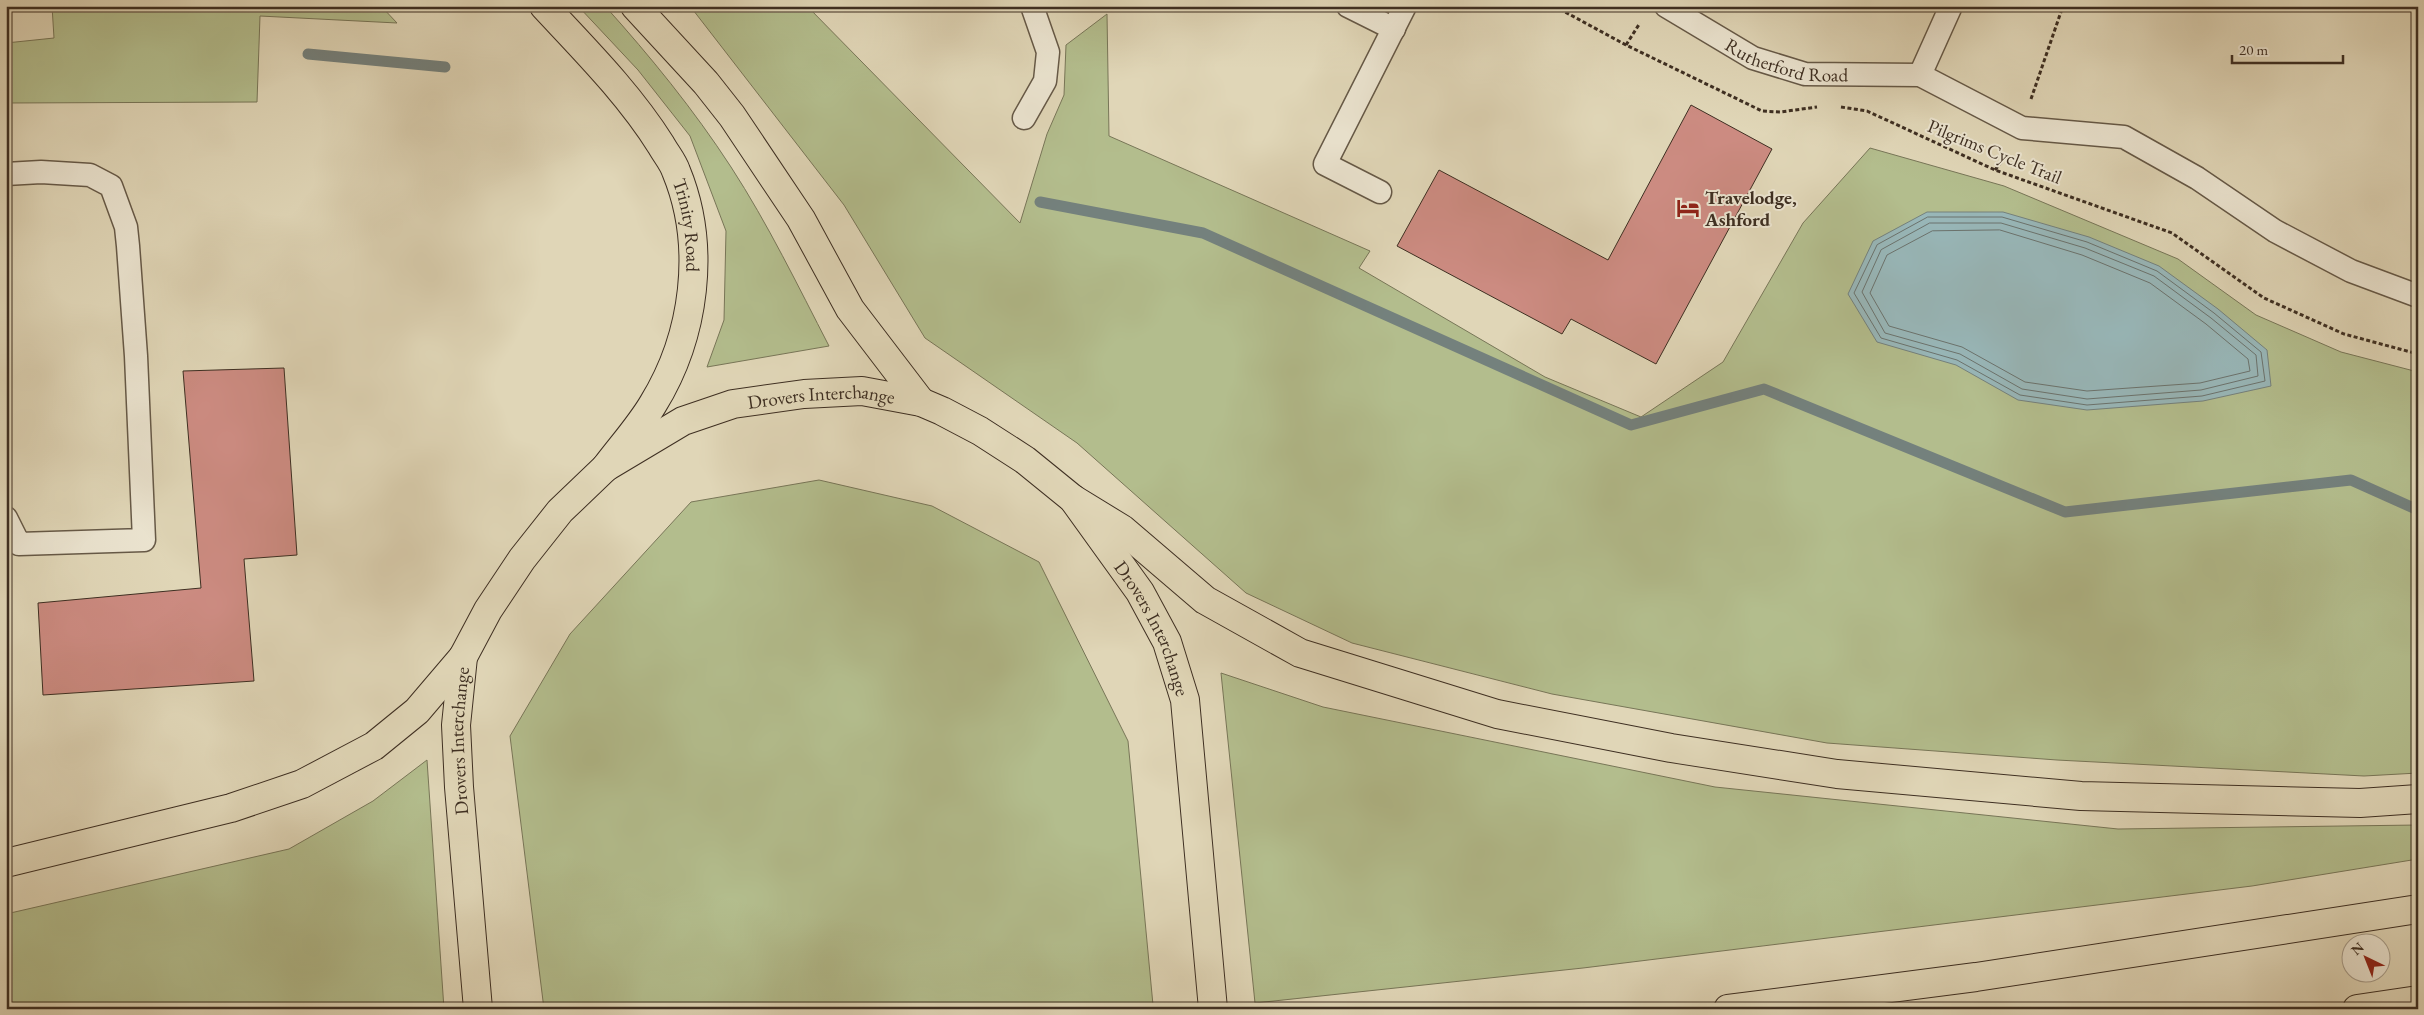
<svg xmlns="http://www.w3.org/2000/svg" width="2424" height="1015" viewBox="0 0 2424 1015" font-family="'EB Garamond',serif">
<rect width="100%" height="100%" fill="#e0d6b7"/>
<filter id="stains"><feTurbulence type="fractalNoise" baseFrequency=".004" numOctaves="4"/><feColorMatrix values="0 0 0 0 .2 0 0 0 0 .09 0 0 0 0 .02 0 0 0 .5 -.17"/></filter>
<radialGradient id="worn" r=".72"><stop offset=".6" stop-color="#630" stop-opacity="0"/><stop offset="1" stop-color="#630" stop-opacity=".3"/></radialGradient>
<g fill="#b3bd8d" stroke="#787658">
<path d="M52 6H381L397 23 260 16 257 102 6 103V43L54 38Z"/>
<path d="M578 6H605C650 56 694 110 731 167 768 224 798 286 829 346L707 367 724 320 726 231 690 136 638 70Z"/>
<path d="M690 6H807L1020 223 1047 134 1064 95 1066 45 1107 14 1109 136 1370 251 1359 268 1545 377 1641 417 1723 362 1803 223 1870 148 2004 186 2178 259 2256 315 2341 352 2418 372V773L2364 776 2057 760 1827 743 1552 694 1352 643 1246 593 1077 443 925 338 844 205Z"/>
<path d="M819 480 932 506 1039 562 1128 741 1153 1005 1094 1009H544L510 736 570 634 691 502Z"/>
<path d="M1221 673 1323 707 1715 787 2118 829 2418 825V859L2252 886 1583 968 1255 1003Z"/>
<path d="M427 760 444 1009H6V914L289 849 373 801Z"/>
</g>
<path fill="#98b7b9" stroke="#74817d" d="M1927 212H2003L2089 237 2159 266 2218 309 2267 350 2271 386 2203 401 2087 410 2018 400 1956 365 1877 342 1848 294 1873 241Z"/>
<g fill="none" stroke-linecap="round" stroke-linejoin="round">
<g stroke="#6b736e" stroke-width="1">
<path d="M1928 217H2002L2087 242 2157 271 2214 313 2261 352 2265 381 2202 396 2087 405 2020 395 1957 360 1881 338 1854 293 1877 245Z"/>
<path d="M1930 223H2001L2085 248 2154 276 2211 318 2256 355 2258 376 2201 390 2087 399 2022 389 1960 354 1885 333 1862 292 1881 250Z"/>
<path d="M2000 230 2082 255 2150 283 2206 324 2248 359 2250 371 2200 383 2087 391 2025 382 1962 347 1889 326 1870 293 1887 255 1932 231Z"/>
</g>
<g stroke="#74817d" stroke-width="11">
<path d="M308 54 445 67"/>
<path d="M1040 202 1203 233 1631 425 1764 389 2065 512 2351 480 2418 510"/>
</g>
</g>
<g fill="#cc8b81" stroke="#3e2f22">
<path d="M1691 105 1772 149 1656 364 1571 319 1562 334 1397 246 1439 170 1608 260Z"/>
<path d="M284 368 297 555 244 559 254 681 43 695 38 603 201 588 183 371Z"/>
</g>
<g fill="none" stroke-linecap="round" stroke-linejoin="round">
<defs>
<g id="service">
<path d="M1348 6 1394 29"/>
<path id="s1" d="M1666 6 1753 58 1805 74 1920 75 2022 128 2124 137 2197 178 2275 231 2351 271 2418 296"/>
<path d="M1920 75 1951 6"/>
<path d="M1024 118 1045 81 1048 52 1032 6"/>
<path d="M6 174 41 172 90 175 111 186 126 227 128 246 136 356 144 540 19 544 6 518"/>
<path d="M1380 192 1325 164 1405 6"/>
</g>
<g id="primary">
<path id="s2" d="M544 6C585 50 629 94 661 145 666 154 673 162 676 171 707 246 695 336 653 404 640 426 621 447 606 467"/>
<path d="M635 6 706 83 732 116 801 219 850 309 921 402"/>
</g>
<g id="trunk">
<path id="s3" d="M478 1009 459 787 456 725 463 657 488 610 522 559 560 511 606 467 683 421 733 404 804 394 862 391 921 402 942 411 980 431 1025 460 1073 499 1140 592 1167 642 1185 700 1213 1009"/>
</g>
<g id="motorway">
<path d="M1073 499 1122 529 1205 600 1300 653 1497 714 1671 748 1837 774 2081 796 2360 803 2418 799"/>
<path d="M6 863 231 808 302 784 374 746 417 711 463 657"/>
<path d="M1728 1009 1976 977 2418 909"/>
<path d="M2357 1009 2418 1000"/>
</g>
</defs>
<use href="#service" stroke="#665947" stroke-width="25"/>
<use href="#primary" stroke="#3e2f22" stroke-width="30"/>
<use href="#trunk" stroke="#3e2f22" stroke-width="30"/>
<use href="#motorway" stroke="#3e2f22" stroke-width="30"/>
<g stroke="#3e2f22" stroke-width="3" stroke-dasharray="4 2.5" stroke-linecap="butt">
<path d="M1554 6 1626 45 1762 111 1780 112 1817 107"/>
<path d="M1626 45 1640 23"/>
<path d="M2031 99 2063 6"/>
<path d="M1841 107 1867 111 1995 170 2172 233 2264 298 2344 334 2418 354"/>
<path d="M1995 170 2007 155"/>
</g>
<use href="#service" stroke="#ebe4d0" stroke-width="22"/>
<use href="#primary" stroke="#e0d6b7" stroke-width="28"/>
<use href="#trunk" stroke="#e0d6b7" stroke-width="28"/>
<use href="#motorway" stroke="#e0d6b7" stroke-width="28"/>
</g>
<defs>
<symbol id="hotel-bare" viewBox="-9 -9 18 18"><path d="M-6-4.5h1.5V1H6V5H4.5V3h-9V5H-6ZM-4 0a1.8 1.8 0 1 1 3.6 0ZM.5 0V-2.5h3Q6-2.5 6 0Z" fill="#8f2418" stroke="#ebe4d0" stroke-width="2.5" paint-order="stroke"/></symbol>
</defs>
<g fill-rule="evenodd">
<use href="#hotel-bare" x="1672" y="192" width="32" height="32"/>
</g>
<g text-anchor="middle" stroke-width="4" stroke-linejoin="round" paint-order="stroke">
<g font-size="19" fill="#3e2f22" stroke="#ebe4d0">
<text dy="7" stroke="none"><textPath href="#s1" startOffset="135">Rutherford Road</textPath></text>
<text transform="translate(1995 151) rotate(22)" y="7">Pilgrims Cycle Trail</text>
<text dy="7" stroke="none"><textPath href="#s2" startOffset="268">Trinity Road</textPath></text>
<text dy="7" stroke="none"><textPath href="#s3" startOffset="824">Drovers Interchange</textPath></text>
<text dy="7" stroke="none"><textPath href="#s3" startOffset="1259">Drovers Interchange</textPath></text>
<text dy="7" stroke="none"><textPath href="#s3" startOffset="269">Drovers Interchange</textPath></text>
</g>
<g font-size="19" font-weight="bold" fill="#3e2f22" stroke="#ebe4d0" text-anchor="start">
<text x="1705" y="204">Travelodge,<tspan x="1705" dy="22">Ashford</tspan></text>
</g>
</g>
<rect width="2424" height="1015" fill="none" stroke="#e0d6b7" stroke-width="25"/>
<rect x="8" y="8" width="2409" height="1000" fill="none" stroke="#3e2f22" stroke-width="2.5"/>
<rect x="12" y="12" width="2399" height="990" fill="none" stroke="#3e2f22"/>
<g transform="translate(2366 958) rotate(317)"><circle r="24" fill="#ebe4d0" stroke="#a69c8a"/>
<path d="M0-4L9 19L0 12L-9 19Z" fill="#8f2418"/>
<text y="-8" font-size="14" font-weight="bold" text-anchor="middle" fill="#3e2f22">N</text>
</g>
<path d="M2232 55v8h111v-8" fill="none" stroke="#3e2f22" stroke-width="2.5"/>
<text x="2239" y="55" font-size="15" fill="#3e2f22" stroke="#ebe4d0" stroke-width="4" paint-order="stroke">20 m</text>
<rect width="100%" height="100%" filter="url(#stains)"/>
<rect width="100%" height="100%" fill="url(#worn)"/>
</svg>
